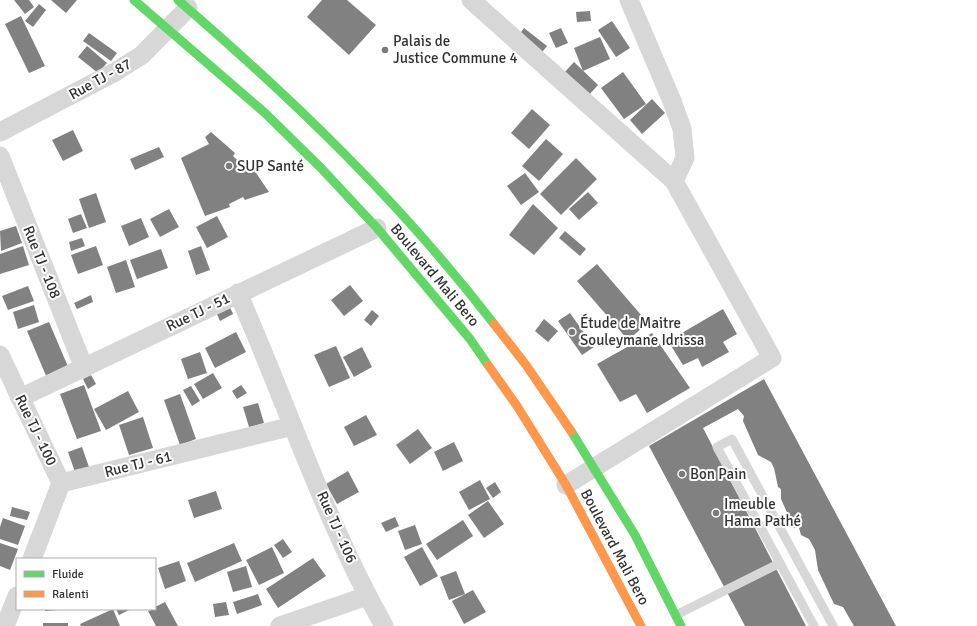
<svg xmlns="http://www.w3.org/2000/svg" width="977" height="626" viewBox="0 0 977 626" font-family="Signika,sans-serif">
<rect width="100%" height="100%" fill="#fff"/>
<g fill="#818181">
<path d="M14 0H29L34 7 25 14Z"/>
<path d="M51 0H77L66 13Z"/>
<path d="M322 0H347L376 25 349 55 307 17Z"/>
<path d="M39 4 46 10 33 27 25 21Z"/>
<path d="M590 11 591 21 577 22 576 12Z"/>
<path d="M21 16 45 66 29 73 5 24Z"/>
<path d="M612 21 630 48 616 57 598 30Z"/>
<path d="M524 28 547 46 539 56 516 39Z"/>
<path d="M561 28 568 43 556 48 549 33Z"/>
<path d="M89 33 117 53 111 61 83 41Z"/>
<path d="M600 37 610 59 583 71 574 48Z"/>
<path d="M87 46 107 63 98 73 78 57Z"/>
<path d="M574 62 598 85 588 96 564 73Z"/>
<path d="M623 72 646 104 624 119 601 88Z"/>
<path d="M652 99 665 113 642 134 630 120Z"/>
<path d="M532 109 550 125 529 149 511 133Z"/>
<path d="M73 130 83 151 63 161 52 140Z"/>
<path d="M211 132 235 153 233 156 250 172 254 170 269 192 245 200 243 197 229 204 230 207 205 216 181 158 209 144 205 137Z"/>
<path d="M546 139 563 154 539 181 522 166Z"/>
<path d="M159 147 164 157 135 170 130 159Z"/>
<path d="M576 158 597 179 561 215 540 194Z"/>
<path d="M525 173 539 192 521 205 507 186Z"/>
<path d="M588 192 598 203 579 220 569 209Z"/>
<path d="M96 193 106 222 89 228 79 199Z"/>
<path d="M533 204 558 228 534 255 509 235Z"/>
<path d="M169 209 179 227 160 237 150 219Z"/>
<path d="M81 214 87 228 73 233 68 219Z"/>
<path d="M217 216 228 237 207 248 196 227Z"/>
<path d="M141 218 149 237 129 246 121 226Z"/>
<path d="M16 226 22 243 1 251 0 231Z"/>
<path d="M565 231 586 249 580 256 559 238Z"/>
<path d="M82 238 85 246 71 251 69 242Z"/>
<path d="M23 246 29 265 0 274V254Z"/>
<path d="M96 246 103 265 78 274 71 255Z"/>
<path d="M201 246 210 270 196 275 188 251Z"/>
<path d="M161 249 168 268 137 279 130 260Z"/>
<path d="M126 260 135 287 116 293 107 267Z"/>
<path d="M597 264 648 323 628 340 577 281Z"/>
<path d="M350 285 363 301 344 316 331 300Z"/>
<path d="M28 286 34 301 8 310 2 296Z"/>
<path d="M91 295 93 302 77 309 74 303Z"/>
<path d="M34 305 39 322 18 329 13 312Z"/>
<path d="M229 305 233 314 220 321 216 312Z"/>
<path d="M723 309 737 334 723 342 729 352 702 367 698 358 683 365 668 341Z"/>
<path d="M372 310 379 316 371 326 364 320Z"/>
<path d="M570 313 594 347 582 355 558 321Z"/>
<path d="M544 319 558 331 548 342 535 331Z"/>
<path d="M49 322 69 369 47 378 27 331Z"/>
<path d="M236 332 246 352 215 368 205 348Z"/>
<path d="M652 333 690 388 647 413 636 394 620 402 597 364Z"/>
<path d="M336 346 350 378 329 387 314 355Z"/>
<path d="M362 347 372 367 354 377 343 357Z"/>
<path d="M200 352 207 373 188 379 181 359Z"/>
<path d="M213 373 222 388 203 399 194 384Z"/>
<path d="M91 375 96 384 88 389 83 379Z"/>
<path d="M764 379 896 626H854L843 607 834 604 818 570 815 550 809 539 801 535 799 528H794L781 499V489L778 487 774 468 771 462 758 455 743 421 744 416 738 409 703 428 806 626H745L649 446Z"/>
<path d="M84 385 101 431 77 439 60 394Z"/>
<path d="M241 385 247 393 237 399 232 391Z"/>
<path d="M191 386 200 401 192 406 183 390Z"/>
<path d="M128 391 139 412 106 430 94 409Z"/>
<path d="M180 394 196 439 180 445 164 400Z"/>
<path d="M258 403 264 423 249 427 243 407Z"/>
<path d="M366 415 377 435 354 446 344 427Z"/>
<path d="M143 417 153 448 129 455 119 425Z"/>
<path d="M418 429 432 448 410 464 396 445Z"/>
<path d="M454 442 463 461 443 471 434 452Z"/>
<path d="M82 447 89 467 75 472 68 452Z"/>
<path d="M348 471 359 492 337 504 326 484Z"/>
<path d="M480 480 490 499 469 510 459 492Z"/>
<path d="M495 482 501 492 493 498 486 488Z"/>
<path d="M216 491 222 509 194 518 188 500Z"/>
<path d="M488 501 504 524 484 538 468 515Z"/>
<path d="M12 507 30 512 27 520 10 516Z"/>
<path d="M395 517 399 526 386 532 381 523Z"/>
<path d="M3 518 25 526 18 545 0 539V527Z"/>
<path d="M463 520 473 536 437 560 426 544Z"/>
<path d="M415 525 422 544 405 550 398 531Z"/>
<path d="M283 539 292 552 283 558 274 545Z"/>
<path d="M0 543 18 549 10 570 0 566Z"/>
<path d="M234 543 242 561 195 582 187 563Z"/>
<path d="M272 547 284 573 259 585 246 560Z"/>
<path d="M422 547 438 576 420 586 404 557Z"/>
<path d="M313 558 326 576 278 608 266 589Z"/>
<path d="M179 561 186 581 165 589 158 568Z"/>
<path d="M246 566 252 587 233 592 227 572Z"/>
<path d="M456 571 465 594 449 600 440 577Z"/>
<path d="M473 590 486 612 464 624 452 601Z"/>
<path d="M258 594 262 605 237 614 233 602Z"/>
<path d="M165 602 178 626H156L148 611 155 609V607Z"/>
<path d="M226 602 229 615 215 617 213 604Z"/>
<path d="M45 609H58V610L45 611Z"/>
<path d="M113 609 120 626H81L80 624Z"/>
<path d="M116 609H131L119 615Z"/>
<rect x="43" y="623" width="25" height="3"/>
</g>
<g fill="none" stroke-linecap="round" stroke-linejoin="round">
<g stroke="#d7d7d7" stroke-width="9">
<path d="M676 615 780 563"/>
<path d="M814 626 717 447 732 439 833 626"/>
</g>
<g stroke="#d7d7d7" stroke-width="19">
<path d="M471 0 674 181 772 358 566 485"/>
<path d="M629 0 672 101 682 129 685 158 674 181"/>
<path d="M0 132 115 72 142 55 188 8"/>
<path d="M0 156 84 368"/>
<path d="M238 293C287 404 325 521 384 626"/>
<path d="M0 355 61 483"/>
<path d="M20 398 377 228"/>
<path d="M32 559 61 483 293 426"/>
<path d="M5 626 17 596"/>
<path d="M280 626 367 596"/>
</g>
<g stroke="#63d668" stroke-width="9">
<path d="M134 0 265 113 321 168 377 228 470 339 488 365"/>
<path d="M178 0C295 101 400 202 494 324"/>
<path d="M571 431 635 535 681 626"/>
</g>
<g stroke="#ff974d" stroke-width="9">
<path d="M494 324 526 365 571 431"/>
<path d="M488 365 517 406 566 485 641 626"/>
</g>
</g>
<g fill="#7a7a7a" stroke="#fff" stroke-width="1.5">
<circle cx="385" cy="50" r="4"/>
<circle cx="229" cy="166" r="4"/>
<circle cx="572" cy="332" r="4"/>
<circle cx="682" cy="474" r="4"/>
<circle cx="716" cy="513" r="4"/>
</g>
<g text-anchor="middle" stroke-width="4" stroke-linejoin="round" paint-order="stroke">
<g font-size="15" fill="#333" stroke="#fff" text-anchor="start">
<text x="393" y="46">Palais de<tspan x="393" dy="17">Justice Commune 4</tspan></text>
<text x="237" y="171">SUP Santé</text>
<text x="580" y="328">Étude de Maitre<tspan x="580" dy="17">Souleymane Idrissa</tspan></text>
<text x="690" y="479">Bon Pain</text>
<text x="724" y="509">Imeuble<tspan x="724" dy="17">Hama Pathé</tspan></text>
</g>
<g font-size="15" fill="#333" stroke="#fff">
<text transform="translate(100 79) rotate(-29)" y="5">Rue TJ - 87</text>
<text transform="translate(42 262) rotate(68)" y="5">Rue TJ - 108</text>
<text transform="translate(435 275) rotate(50)" y="5">Boulevard Mali Bero</text>
<text transform="translate(198 312) rotate(-26)" y="5">Rue TJ - 51</text>
<text transform="translate(36 430) rotate(64)" y="5">Rue TJ - 100</text>
<text transform="translate(138 464) rotate(-14)" y="5">Rue TJ - 61</text>
<text transform="translate(337 527) rotate(66)" y="5">Rue TJ - 106</text>
<text transform="translate(615 547) rotate(62)" y="5">Boulevard Mali Bero</text>
</g>
</g>
<rect x="16" y="558" width="140" height="52" fill="#ffffff" stroke="#adadad"/>
<rect x="24" y="571" width="20" height="6" fill="#63d668" stroke="#adadad"/>
<text x="52" y="578" font-size="12" fill="#333333">Fluide</text>
<rect x="24" y="591" width="20" height="6" fill="#ff974d" stroke="#adadad"/>
<text x="52" y="598" font-size="12" fill="#333333">Ralenti</text>
</svg>
